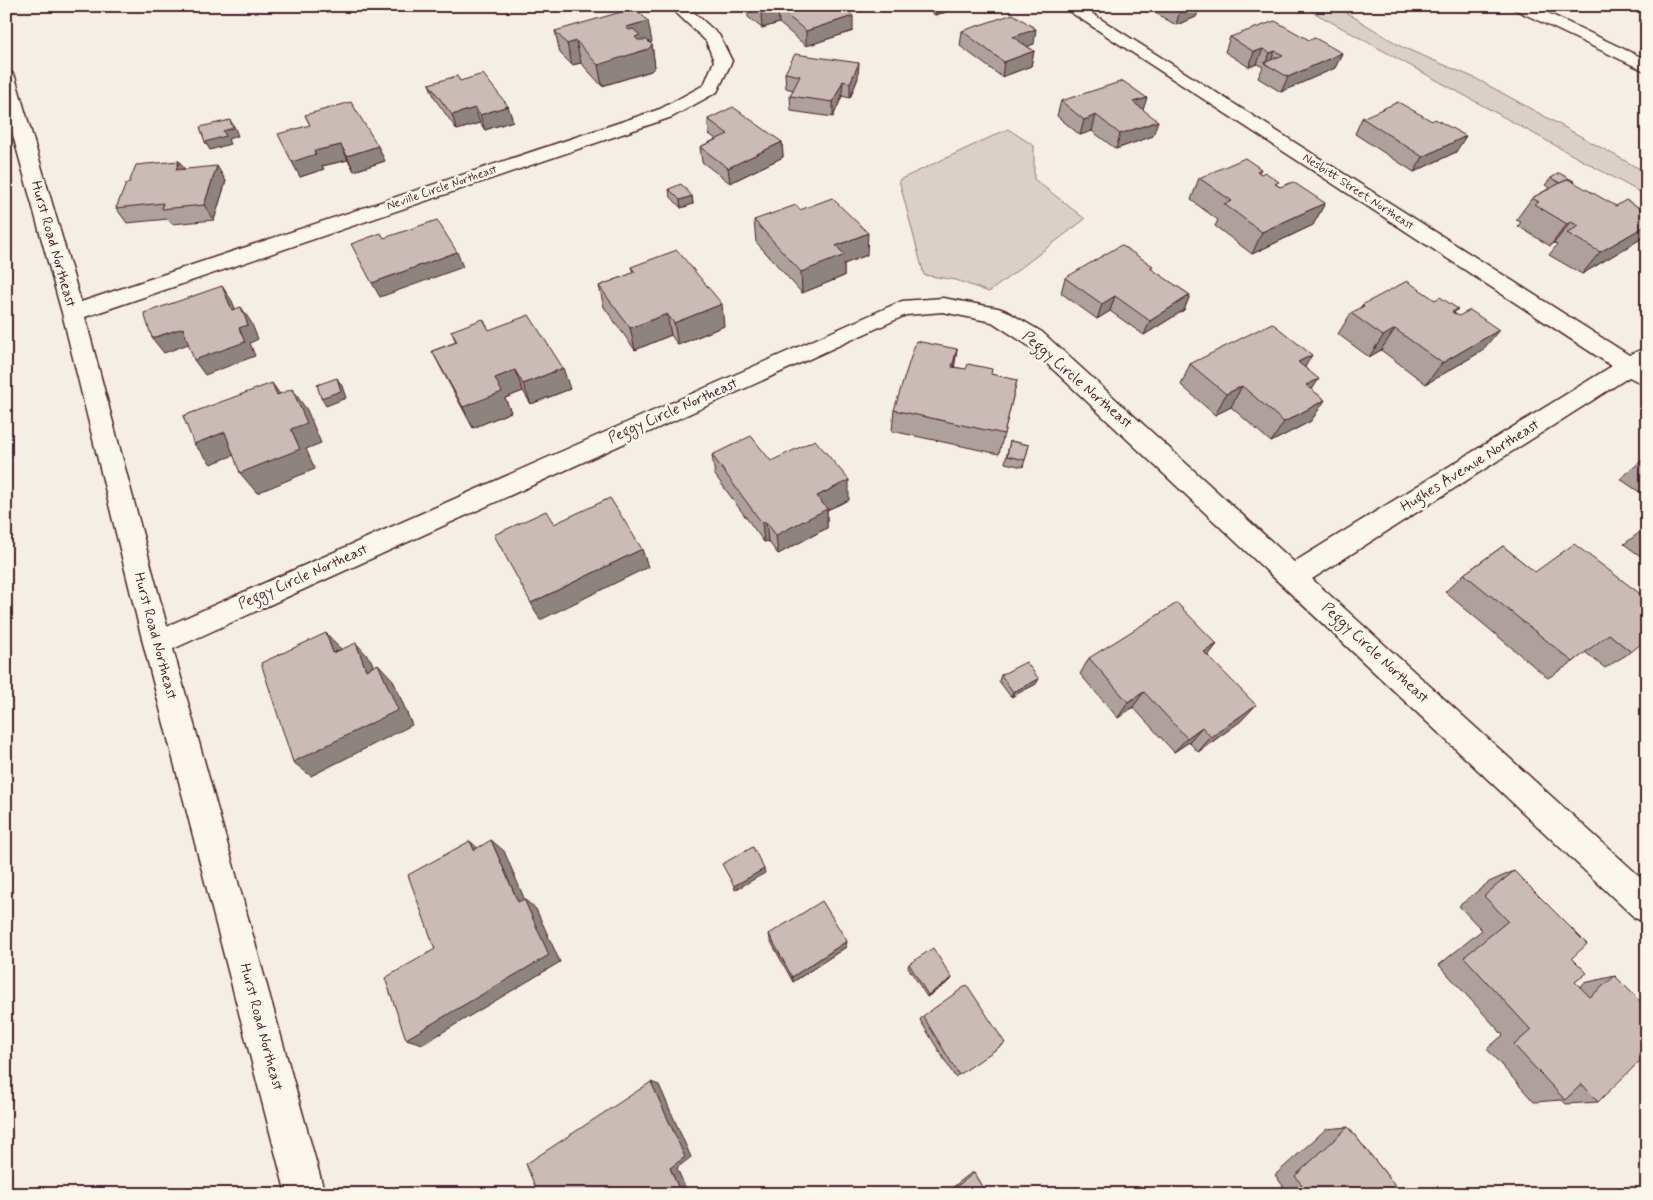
<svg xmlns="http://www.w3.org/2000/svg" width="1653" height="1200" viewBox="0 0 1653 1200" font-family="Mynerve,sans-serif">
<rect width="100%" height="100%" fill="#f4eee4"/>
<filter id="ink" filterUnits="userSpaceOnUse"><feTurbulence type="fractalNoise" baseFrequency=".02" numOctaves="2"/><feDisplacementMap in="SourceGraphic" scale="10" xChannelSelector="R" yChannelSelector="G"/><feConvolveMatrix kernelMatrix="1 2 1 2 8 2 1 2 1" color-interpolation-filters="sRGB"/></filter>
<g filter="url(#ink)">
<g fill="#dbd0c9" stroke="#92787a">
<polygon points="1302,6 1335,6 1339,8 1402,47 1475,78 1647,173 1647,196"/>
<polygon points="1008,129 1034,146 1034,179 1085,219 989,292 956,280 924,275 899,180"/>
</g>
<g fill="none" stroke-linecap="round" stroke-linejoin="round">
<g stroke="#4a1f2b" stroke-width="3">
<g id="minor">
<polygon points="669,6 687,6 719,35 732,61 717,92 672,117 85,317 167,626 902,301 943,298 998,308 1006,311 1042,332 1294,562 1612,366 1061,6 1080,6 1629,355 1647,347 1647,386 1629,377 1312,579 1647,883 1647,923 1635,918 1026,344 992,322 943,312 906,315 173,649 325,1194 286,1194 143,643 62,313 6,110 6,72 12,73 15,77 81,302 660,109 704,85 714,61 706,41"/>
<polygon points="1512,6 1533,6 1647,60 1647,72 1514,9"/>
</g>
</g>
<use href="#minor" fill="#fbf7ec" fill-rule="evenodd"/>
</g>
<g fill="#aea19d" stroke="#4a1f2b">
<polygon points="748,6 841,6 853,31 806,46 779,23 762,28 748,17"/>
<polygon points="923,6 954,6 946,9 946,12 935,15"/>
<polygon points="1151,6 1205,6 1199,9 1196,17 1176,25 1150,10"/>
<polygon points="555,31 652,42 650,43 652,45 655,67 651,71 602,86 581,63 572,65 560,53"/>
<polygon points="962,31 1034,44 1027,46 1034,51 1031,66 1002,77 960,46"/>
<polygon points="1230,37 1309,40 1342,53 1335,68 1281,92 1258,78 1263,67 1257,64 1249,67 1225,52"/>
<polygon points="785,73 858,78 850,98 842,96 833,117 791,111 790,96 793,90 786,88"/>
<polygon points="460,81 513,121 485,130 480,123 457,130 435,99 429,84"/>
<polygon points="1061,101 1143,110 1153,136 1116,149 1092,131 1080,135 1057,116"/>
<polygon points="305,115 385,161 354,171 348,160 322,166 324,169 300,177 310,125"/>
<polygon points="1362,118 1456,152 1414,172 1355,134"/>
<polygon points="708,119 782,142 783,157 730,183 702,162 700,147 716,139 709,134"/>
<polygon points="179,161 184,169 226,181 214,220 172,224 168,219 127,223 116,208 129,183"/>
<polygon points="1261,169 1259,173 1280,187 1325,203 1313,225 1252,254 1215,226 1218,220 1191,200 1199,178"/>
<polygon points="1551,178 1573,182 1639,240 1582,274 1549,255 1557,245 1554,243 1550,246 1518,226 1521,222 1516,220 1532,198 1550,188 1545,185"/>
<polygon points="669,189 692,196 693,204 681,208 670,196"/>
<polygon points="800,210 867,255 844,264 844,276 802,293 756,242 754,220"/>
<polygon points="1153,266 1151,269 1190,295 1184,310 1144,335 1110,311 1097,319 1061,293 1065,278"/>
<polygon points="631,267 724,326 678,345 671,335 635,350 604,307 599,286 633,273"/>
<polygon points="1435,300 1458,309 1454,313 1482,351 1426,384 1381,350 1369,357 1338,334 1351,313 1359,309 1362,305"/>
<polygon points="489,330 570,389 531,404 523,391 505,398 511,412 473,428 443,372 432,351 456,342 451,331"/>
<polygon points="957,349 954,367 1017,380 999,454 892,431 894,410"/>
<polygon points="1190,364 1305,367 1312,390 1325,400 1311,421 1271,442 1231,407 1215,415 1181,385"/>
<polygon points="1010,441 1029,445 1023,467 1005,463"/>
<polygon points="712,455 771,461 849,500 827,510 827,528 778,554 768,541 764,542 715,475"/>
<polygon points="1647,456 1647,497 1620,479"/>
<polygon points="1647,527 1647,561 1624,544"/>
<polygon points="1503,546 1631,652 1605,668 1585,652 1573,662 1548,678 1445,592 1464,574"/>
<polygon points="1217,644 1208,656 1241,721 1198,752 1189,742 1174,752 1133,707 1118,718 1080,674 1089,658"/>
<polygon points="1001,675 1036,684 1011,697 999,681"/>
<polygon points="1514,871 1572,958 1575,982 1580,987 1584,983 1615,976 1598,1102 1566,1104 1562,1100 1534,1102 1487,1049 1503,1035 1439,965 1482,930 1459,906 1489,882"/>
<polygon points="769,934 846,947 793,982 770,940"/>
<polygon points="909,964 952,978 950,981 927,997 908,967"/>
<polygon points="923,1016 1005,1043 955,1077 920,1020"/>
<polygon points="1348,1127 1402,1194 1289,1194 1275,1175 1326,1129"/>
<polygon points="971,1173 974,1173 986,1194 944,1194"/>
</g>
<g fill="#8d837f" stroke="#4a1f2b">
<polygon points="553,6 561,6 553,9"/>
<polygon points="936,6 954,6 946,9 946,12 935,15"/>
<polygon points="1190,6 1205,6 1199,9 1196,17 1176,25 1180,10"/>
<polygon points="778,8 779,23 762,28 761,13"/>
<polygon points="853,16 853,31 806,46 806,31"/>
<polygon points="648,21 652,42 641,45 652,45 655,67 651,71 602,86 598,65 626,27"/>
<polygon points="1036,29 1034,44 1011,52 1013,37"/>
<polygon points="576,41 581,63 572,65 567,44"/>
<polygon points="1263,49 1257,64 1249,67 1254,52"/>
<polygon points="1034,51 1031,66 1002,77 1004,62"/>
<polygon points="1275,51 1269,66 1265,64 1270,53"/>
<polygon points="1342,53 1335,68 1281,92 1288,77"/>
<polygon points="859,63 858,78 850,98 850,83"/>
<polygon points="843,81 842,96 833,117 833,102"/>
<polygon points="1147,98 1142,113 1133,102"/>
<polygon points="508,106 513,121 485,130 480,115"/>
<polygon points="475,108 480,123 457,130 452,115"/>
<polygon points="1096,115 1092,131 1080,135 1084,120"/>
<polygon points="230,120 235,128 238,136 228,139 230,144 210,150 205,142 223,131"/>
<polygon points="1158,121 1153,136 1116,149 1120,134"/>
<polygon points="1466,136 1456,152 1414,172 1423,157"/>
<polygon points="782,142 783,157 730,183 728,168"/>
<polygon points="341,145 348,160 322,166 324,169 300,177 292,162 314,151"/>
<polygon points="378,146 385,161 354,171 347,156"/>
<polygon points="179,161 189,176 176,170"/>
<polygon points="217,166 226,181 214,220 204,205"/>
<polygon points="692,196 693,204 681,208 680,200"/>
<polygon points="1325,203 1313,225 1252,254 1262,232"/>
<polygon points="1571,222 1554,243 1550,246 1567,224"/>
<polygon points="1647,225 1647,231 1639,240 1582,274 1600,252"/>
<polygon points="868,233 867,255 844,264 844,276 802,293 801,272 836,246"/>
<polygon points="457,252 463,267 380,297 372,283"/>
<polygon points="222,286 232,301 242,325 232,310"/>
<polygon points="1190,295 1184,310 1144,335 1150,321"/>
<polygon points="1115,296 1110,311 1097,319 1102,304"/>
<polygon points="722,304 724,326 678,345 674,323"/>
<polygon points="241,307 251,322 258,339 250,343 255,356 205,375 194,360 239,328"/>
<polygon points="667,314 671,335 635,350 630,328"/>
<polygon points="183,328 194,342 164,353 152,338"/>
<polygon points="1395,329 1381,350 1369,357 1383,336"/>
<polygon points="1499,330 1482,351 1426,384 1442,363"/>
<polygon points="957,349 954,370 952,367"/>
<polygon points="1312,355 1300,376 1298,362"/>
<polygon points="563,368 570,389 531,404 523,384"/>
<polygon points="515,370 523,391 505,398 511,412 473,428 463,407 495,378"/>
<polygon points="337,378 342,386 346,398 326,406 321,398"/>
<polygon points="1319,379 1306,399 1306,385"/>
<polygon points="272,383 286,403 277,395"/>
<polygon points="1242,386 1231,407 1215,415 1226,394"/>
<polygon points="292,389 307,410 321,443 306,449 315,469 257,493 240,473"/>
<polygon points="1325,400 1311,421 1271,442 1284,422"/>
<polygon points="225,432 242,452 211,464 194,444"/>
<polygon points="849,480 849,500 827,510 827,528 778,554 776,535 817,496"/>
<polygon points="766,522 768,541 764,542 762,523"/>
<polygon points="642,549 648,567 540,620 531,603"/>
<polygon points="326,633 342,650 333,653"/>
<polygon points="356,643 371,660 381,686 366,670"/>
<polygon points="1217,644 1204,661 1204,652"/>
<polygon points="378,664 393,680 412,725 311,776 293,762"/>
<polygon points="1039,679 1036,684 1011,697 1013,692"/>
<polygon points="1144,692 1133,707 1118,718 1128,702"/>
<polygon points="1256,705 1241,721 1198,752 1211,737"/>
<polygon points="1202,727 1189,742 1174,752 1187,738"/>
<polygon points="491,840 504,851 530,912 518,902"/>
<polygon points="470,841 483,853 474,850"/>
<polygon points="764,869 765,873 735,890 734,886"/>
<polygon points="524,899 536,909 560,962 423,1044 406,1039"/>
<polygon points="847,941 846,947 793,982 792,977"/>
<polygon points="952,978 950,981 927,997 928,995"/>
<polygon points="651,1082 659,1085 691,1157 677,1168 688,1194 681,1194 670,1168"/>
</g>
<g fill="#cabbb6" stroke="#4a1f2b">
<polygon points="752,6 841,6 853,16 806,31 778,8 761,13"/>
<polygon points="1173,6 1191,6 1180,10"/>
<polygon points="635,8 648,21 626,27 629,30 633,29 640,35 635,37 638,40 647,40 652,45 648,49 598,65 576,41 567,44 555,31"/>
<polygon points="1013,14 1036,29 1013,37 1034,51 1004,62 962,31"/>
<polygon points="1275,21 1309,40 1315,38 1342,53 1288,77 1264,63 1283,55 1275,51 1270,53 1263,49 1254,52 1230,37"/>
<polygon points="795,54 859,63 850,83 843,81 833,102 790,96 800,76 785,73"/>
<polygon points="483,74 508,106 480,115 475,108 452,115 429,84 457,76 460,81"/>
<polygon points="1123,81 1147,98 1133,102 1158,121 1120,134 1096,115 1084,120 1061,101"/>
<polygon points="351,102 378,146 347,156 341,145 314,151 316,154 292,162 278,134 310,125 305,115"/>
<polygon points="1398,102 1432,121 1435,119 1466,136 1423,157 1362,118"/>
<polygon points="733,107 782,142 728,168 700,147 728,134 708,119"/>
<polygon points="230,120 233,128 223,131 226,136 205,142 200,127"/>
<polygon points="1245,158 1261,169 1257,171 1261,174 1265,172 1279,182 1275,184 1280,187 1293,182 1325,203 1262,232 1224,204 1232,201 1199,178"/>
<polygon points="179,161 176,170 217,166 204,205 162,209 163,203 116,208 126,184 129,183 136,165"/>
<polygon points="1559,173 1574,181 1573,182 1568,179 1560,183 1551,178"/>
<polygon points="1568,179 1616,206 1626,200 1647,212 1647,225 1600,252 1567,233 1579,226 1571,222 1567,224 1534,204 1539,202 1532,198"/>
<polygon points="681,184 692,196 680,200 669,189"/>
<polygon points="832,198 868,233 836,246 845,255 801,272 754,220 796,205 800,210"/>
<polygon points="437,220 457,252 372,283 351,244 381,233 384,238"/>
<polygon points="1121,245 1153,266 1150,268 1190,295 1150,321 1115,296 1102,304 1065,278"/>
<polygon points="677,250 722,304 674,323 667,314 630,328 599,286 635,272 631,267"/>
<polygon points="1407,281 1435,300 1440,297 1458,309 1452,312 1459,316 1470,310 1499,330 1442,363 1395,329 1383,336 1351,313 1364,306 1362,305"/>
<polygon points="222,286 232,310 241,307 248,325 239,328 245,342 194,360 183,328 152,338 144,313"/>
<polygon points="529,315 563,368 523,384 515,370 495,378 502,392 463,407 432,351 457,342 451,331 483,319 489,330"/>
<polygon points="1272,323 1312,355 1298,362 1319,379 1306,385 1325,400 1284,422 1242,386 1226,394 1190,364"/>
<polygon points="916,341 957,349 952,367 966,369 968,364 992,369 991,374 1017,380 1004,434 894,410"/>
<polygon points="337,378 341,391 321,398 317,385"/>
<polygon points="272,383 277,395 292,389 307,423 291,429 300,449 240,473 225,432 194,444 183,416"/>
<polygon points="751,436 771,461 815,440 849,480 817,496 827,509 776,535 766,522 762,523 712,455"/>
<polygon points="1010,441 1029,445 1025,460 1007,456"/>
<polygon points="1647,456 1647,461 1643,459"/>
<polygon points="610,498 642,549 531,603 494,535 546,511 554,524"/>
<polygon points="1574,544 1647,599 1647,639 1631,652 1609,634 1573,662 1464,574 1503,546 1535,572"/>
<polygon points="1177,603 1217,644 1204,652 1256,705 1211,737 1202,727 1187,738 1144,692 1128,702 1089,658"/>
<polygon points="326,633 333,653 356,643 366,670 378,664 398,710 293,762 261,663"/>
<polygon points="1026,662 1039,679 1013,692 1001,675"/>
<polygon points="491,840 518,902 524,899 549,955 406,1039 385,978 435,949 408,875 470,841 474,850"/>
<polygon points="753,847 764,869 734,886 722,864"/>
<polygon points="1514,871 1587,944 1572,958 1587,973 1575,982 1590,997 1615,976 1647,1008 1647,1054 1598,1102 1582,1084 1565,1100 1514,1045 1531,1030 1464,957 1508,921 1484,896"/>
<polygon points="822,901 847,941 792,977 769,934"/>
<polygon points="933,948 952,978 928,995 909,964"/>
<polygon points="967,985 1005,1043 959,1075 923,1016"/>
<polygon points="651,1082 685,1157 670,1168 681,1194 538,1194 526,1164"/>
<polygon points="1348,1127 1402,1194 1309,1194 1295,1176"/>
<polygon points="974,1173 986,1194 947,1194"/>
</g>
</g>
<g text-anchor="middle" dominant-baseline="central" stroke-width="5" stroke-linejoin="round" paint-order="stroke">
<g font-size="12" fill="#4a1f2b" stroke="#fbf7ec">
<text transform="translate(442 188) rotate(-19)">Neville Circle Northeast</text>
<text transform="translate(1358 192) rotate(33)">Nesbitt Street Northeast</text>
</g>
<g font-size="15" fill="#4a1f2b" stroke="#fbf7ec">
<text transform="translate(53 244) rotate(74)">Hurst Road Northeast</text>
<text transform="translate(1077 380) rotate(41)">Peggy Circle Northeast</text>
<text transform="translate(673 411) rotate(-24)">Peggy Circle Northeast</text>
<text transform="translate(1470 466) rotate(-32)">Hughes Avenue Northeast</text>
<text transform="translate(303 577) rotate(-24)">Peggy Circle Northeast</text>
<text transform="translate(155 636) rotate(75)">Hurst Road Northeast</text>
<text transform="translate(1375 653) rotate(43)">Peggy Circle Northeast</text>
<text transform="translate(261 1027) rotate(75)">Hurst Road Northeast</text>
</g>
</g>
<rect width="1653" height="1200" fill="none" stroke="#fbf7ec" stroke-width="25"/>
<rect x="12" y="12" width="1628" height="1175" fill="none" stroke="#4a1f2b" stroke-width="2" filter="url(#ink)"/>
</svg>
